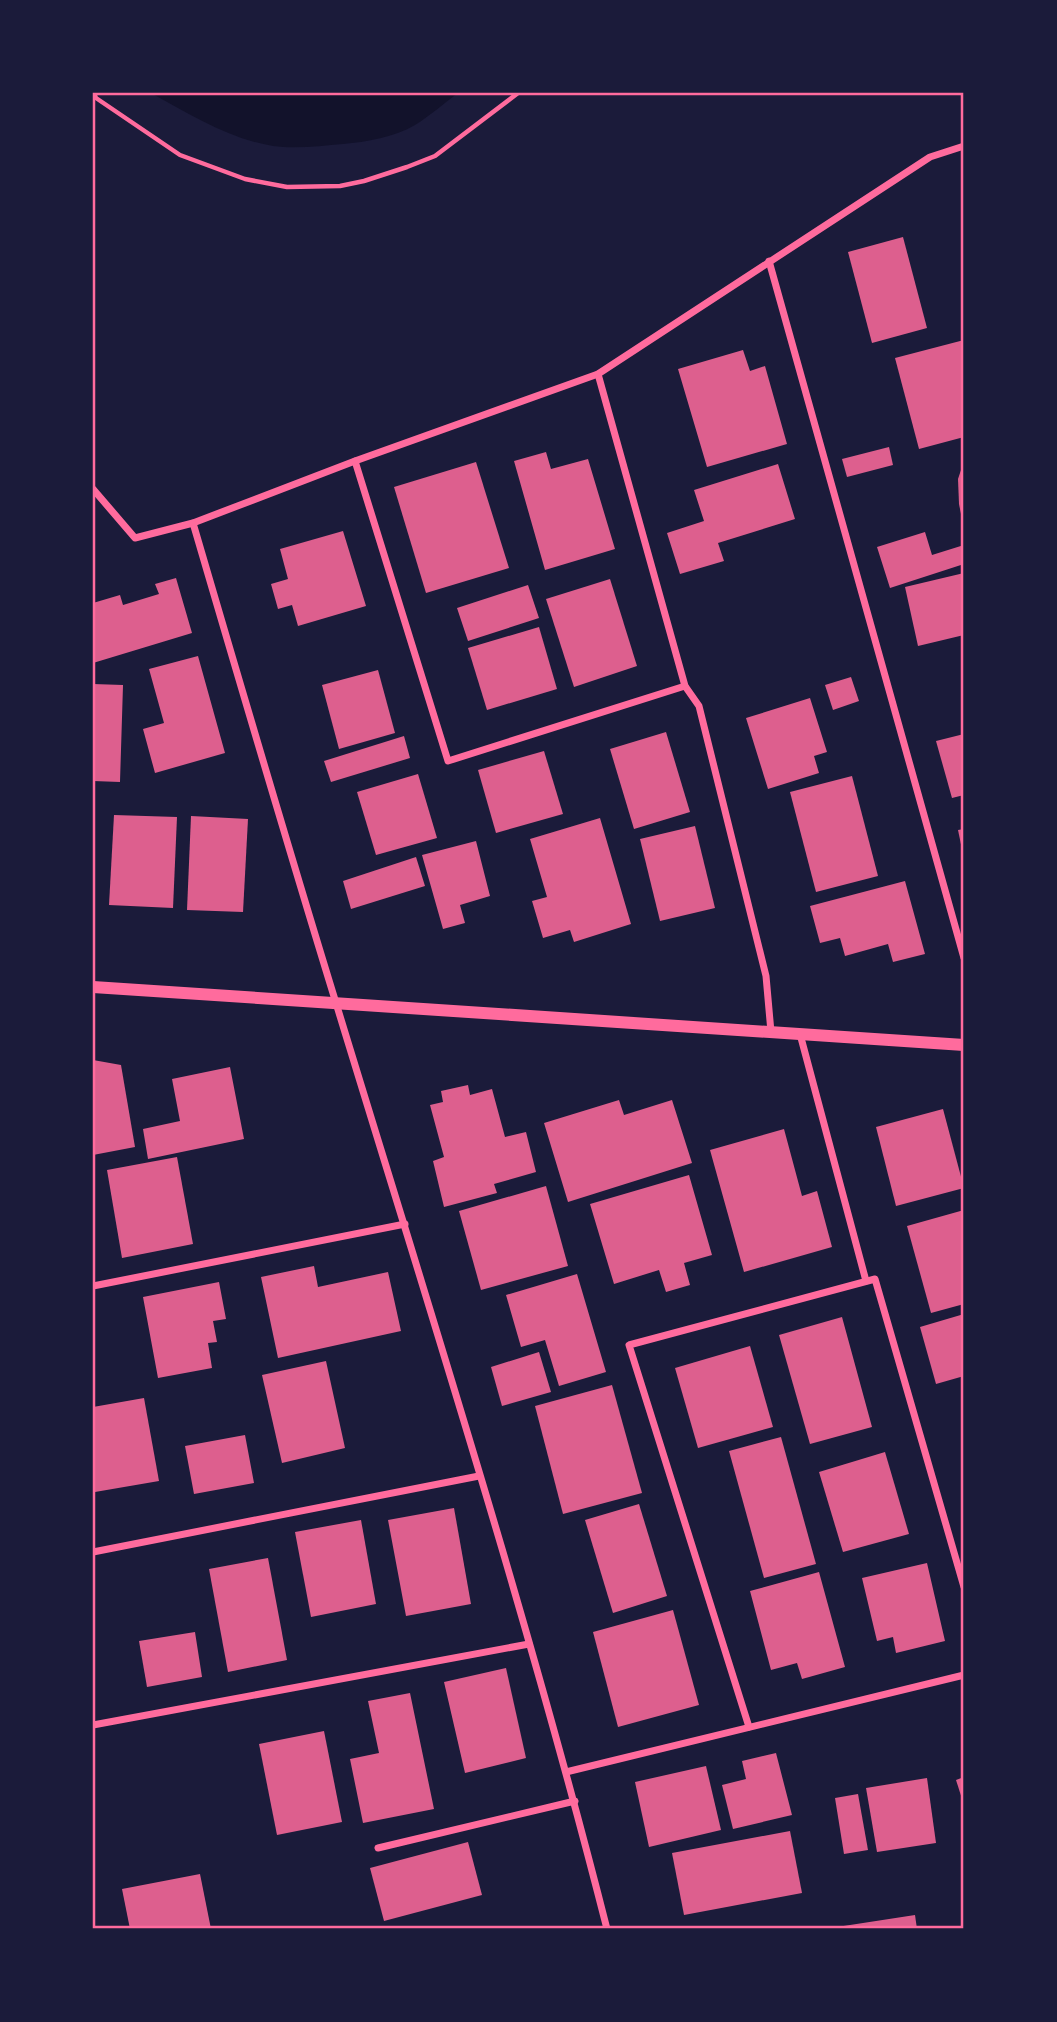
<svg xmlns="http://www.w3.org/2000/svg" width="1057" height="2022" viewBox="0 0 1057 2022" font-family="'Roboto Condensed',sans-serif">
<rect width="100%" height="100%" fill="#1b1b3a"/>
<path fill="#12122b" d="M151 93H458C444 103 430 116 415 125 395 137 366 142 343 144 321 146 295 149 273 146 229 139 189 114 151 93Z"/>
<g fill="#dd5f8e">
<polygon points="903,237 927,328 872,343 848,252"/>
<polygon points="964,340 964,437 919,449 895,358"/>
<polygon points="743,350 750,371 765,366 787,444 707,467 678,369"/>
<polygon points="889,447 893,465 847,477 842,459"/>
<polygon points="546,452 551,469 588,459 615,549 545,570 514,461"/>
<polygon points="964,461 964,524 963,524 959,504 958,479"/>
<polygon points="476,462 509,568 426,593 394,487"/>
<polygon points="778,464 795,519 718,543 724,561 680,574 667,533 704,521 694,490"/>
<polygon points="343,531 366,606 298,626 292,605 278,609 271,584 288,579 280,549"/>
<polygon points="925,532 932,555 964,545 964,564 890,588 877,547"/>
<polygon points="964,573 964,635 918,646 905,587"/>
<polygon points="176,578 192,633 93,663 93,603 120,595 123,605 159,594 155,584"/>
<polygon points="610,579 637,666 574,687 546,599"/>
<polygon points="528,585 539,618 468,641 457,608"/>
<polygon points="539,627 557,689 487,710 468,648"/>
<polygon points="198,656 225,753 155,773 143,729 164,723 149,669"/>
<polygon points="378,670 395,733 339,749 322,685"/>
<polygon points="851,677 859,701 833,710 825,685"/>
<polygon points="93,684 123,685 120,782 93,781"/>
<polygon points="810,698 827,752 814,756 819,773 768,789 746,718"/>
<polygon points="666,732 690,812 634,829 610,749"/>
<polygon points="964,734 964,795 952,798 936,741"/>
<polygon points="404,736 410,758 331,782 324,761"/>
<polygon points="544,751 563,814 496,833 478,770"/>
<polygon points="418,774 437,838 376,855 357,792"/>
<polygon points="852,776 878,876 816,892 790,792"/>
<polygon points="114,815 177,817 173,908 109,905"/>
<polygon points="191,816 248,819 243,912 187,910"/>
<polygon points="600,818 631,924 574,942 570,930 543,938 532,901 547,897 530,839"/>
<polygon points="695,826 715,908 660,921 640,839"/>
<polygon points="964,829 964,854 963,854 958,830"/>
<polygon points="476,841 490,896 460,905 465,923 443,929 422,855"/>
<polygon points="416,857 425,886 351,909 343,881"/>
<polygon points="905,881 925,954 893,962 888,944 845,956 840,938 820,943 810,906"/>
<polygon points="93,1060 121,1065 135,1147 93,1155"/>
<polygon points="230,1067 244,1139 148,1159 143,1129 180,1121 172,1079"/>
<polygon points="468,1085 470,1095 492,1089 505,1137 526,1132 536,1172 494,1184 497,1193 444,1207 433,1161 444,1157 430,1105 443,1102 441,1091"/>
<polygon points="619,1100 624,1115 672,1100 692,1163 568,1202 544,1123"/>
<polygon points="943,1109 964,1188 896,1206 876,1127"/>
<polygon points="784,1129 802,1196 817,1191 832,1247 744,1272 710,1150"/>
<polygon points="177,1157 193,1244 122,1258 107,1170"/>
<polygon points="689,1175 712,1255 684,1263 690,1285 666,1292 659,1270 614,1284 590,1204"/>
<polygon points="546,1186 568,1266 481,1290 459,1211"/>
<polygon points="964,1210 964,1304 931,1313 907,1226"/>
<polygon points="314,1266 318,1287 388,1272 401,1331 278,1358 261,1277"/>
<polygon points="577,1274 606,1372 559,1386 545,1340 521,1347 506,1295"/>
<polygon points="219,1282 226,1319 213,1321 217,1342 208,1343 212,1368 158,1378 143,1297"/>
<polygon points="964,1314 964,1376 936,1384 920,1327"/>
<polygon points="842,1317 872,1427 810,1444 779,1335"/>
<polygon points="750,1346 773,1427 698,1448 675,1368"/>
<polygon points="539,1352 551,1392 502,1406 491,1367"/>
<polygon points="326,1361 345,1448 282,1463 262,1375"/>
<polygon points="612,1385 642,1493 563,1514 535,1406"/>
<polygon points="144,1398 159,1481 95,1492 93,1477 93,1407"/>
<polygon points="245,1435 254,1483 194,1494 185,1446"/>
<polygon points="781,1437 816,1564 764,1578 729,1451"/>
<polygon points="885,1452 909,1534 843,1552 819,1472"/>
<polygon points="639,1504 667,1596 613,1613 585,1520"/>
<polygon points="454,1508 471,1604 406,1616 388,1520"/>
<polygon points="361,1520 376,1604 311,1617 295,1532"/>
<polygon points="268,1558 287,1660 228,1672 209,1569"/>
<polygon points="927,1563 945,1641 896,1653 893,1637 877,1641 862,1578"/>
<polygon points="819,1572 845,1667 802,1679 797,1663 771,1670 750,1591"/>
<polygon points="673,1610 699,1705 618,1727 593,1632"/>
<polygon points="195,1632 202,1677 147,1687 139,1641"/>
<polygon points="506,1668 526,1758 465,1773 444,1682"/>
<polygon points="410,1693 434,1809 363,1823 350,1759 379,1753 368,1701"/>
<polygon points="324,1731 342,1822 277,1835 259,1744"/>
<polygon points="776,1753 792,1815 733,1829 722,1785 746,1779 742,1761"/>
<polygon points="706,1766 721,1830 649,1847 635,1782"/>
<polygon points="964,1777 964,1805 956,1780"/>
<polygon points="927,1778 936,1843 877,1852 866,1788"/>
<polygon points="858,1794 868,1850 844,1854 835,1798"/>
<polygon points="790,1831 802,1893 684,1915 672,1853"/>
<polygon points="468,1842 482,1895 384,1921 370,1868"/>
<polygon points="200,1874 211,1929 130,1929 122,1889"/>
<polygon points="915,1915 917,1929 838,1929 837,1927"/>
</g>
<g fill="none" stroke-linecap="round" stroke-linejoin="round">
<polyline stroke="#ff6b9d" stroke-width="4.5" points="94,93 96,98 180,155 245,179 287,187 340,186 364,181 407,167 435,156 518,93"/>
<g stroke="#ff6b9d" stroke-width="7">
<polyline points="769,261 964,958"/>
<polyline points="598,374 685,686 699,706 766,976 771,1032"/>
<polyline points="355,461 448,761 685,686"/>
<polyline points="93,489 135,538 193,523 355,461 598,374 930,157 964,146"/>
<path d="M193 523C240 683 287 844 336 1003 430 1311 528 1618 607 1929"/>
<polyline points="800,1034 866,1281"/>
<polyline points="93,1286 405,1224"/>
<polyline points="93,1552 479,1476"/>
<polyline points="93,1725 529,1644"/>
<polyline points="749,1727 629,1345 875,1279 964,1587"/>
<polyline points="566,1772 964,1675"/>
<polyline points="378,1848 575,1801"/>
</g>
<polyline stroke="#ff6b9d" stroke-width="12" points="93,987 964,1045"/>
</g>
<rect width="1057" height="2022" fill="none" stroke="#1b1b3a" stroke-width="189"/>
<rect x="94" y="94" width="868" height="1833" fill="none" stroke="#ff6b9d" stroke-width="2.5"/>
</svg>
